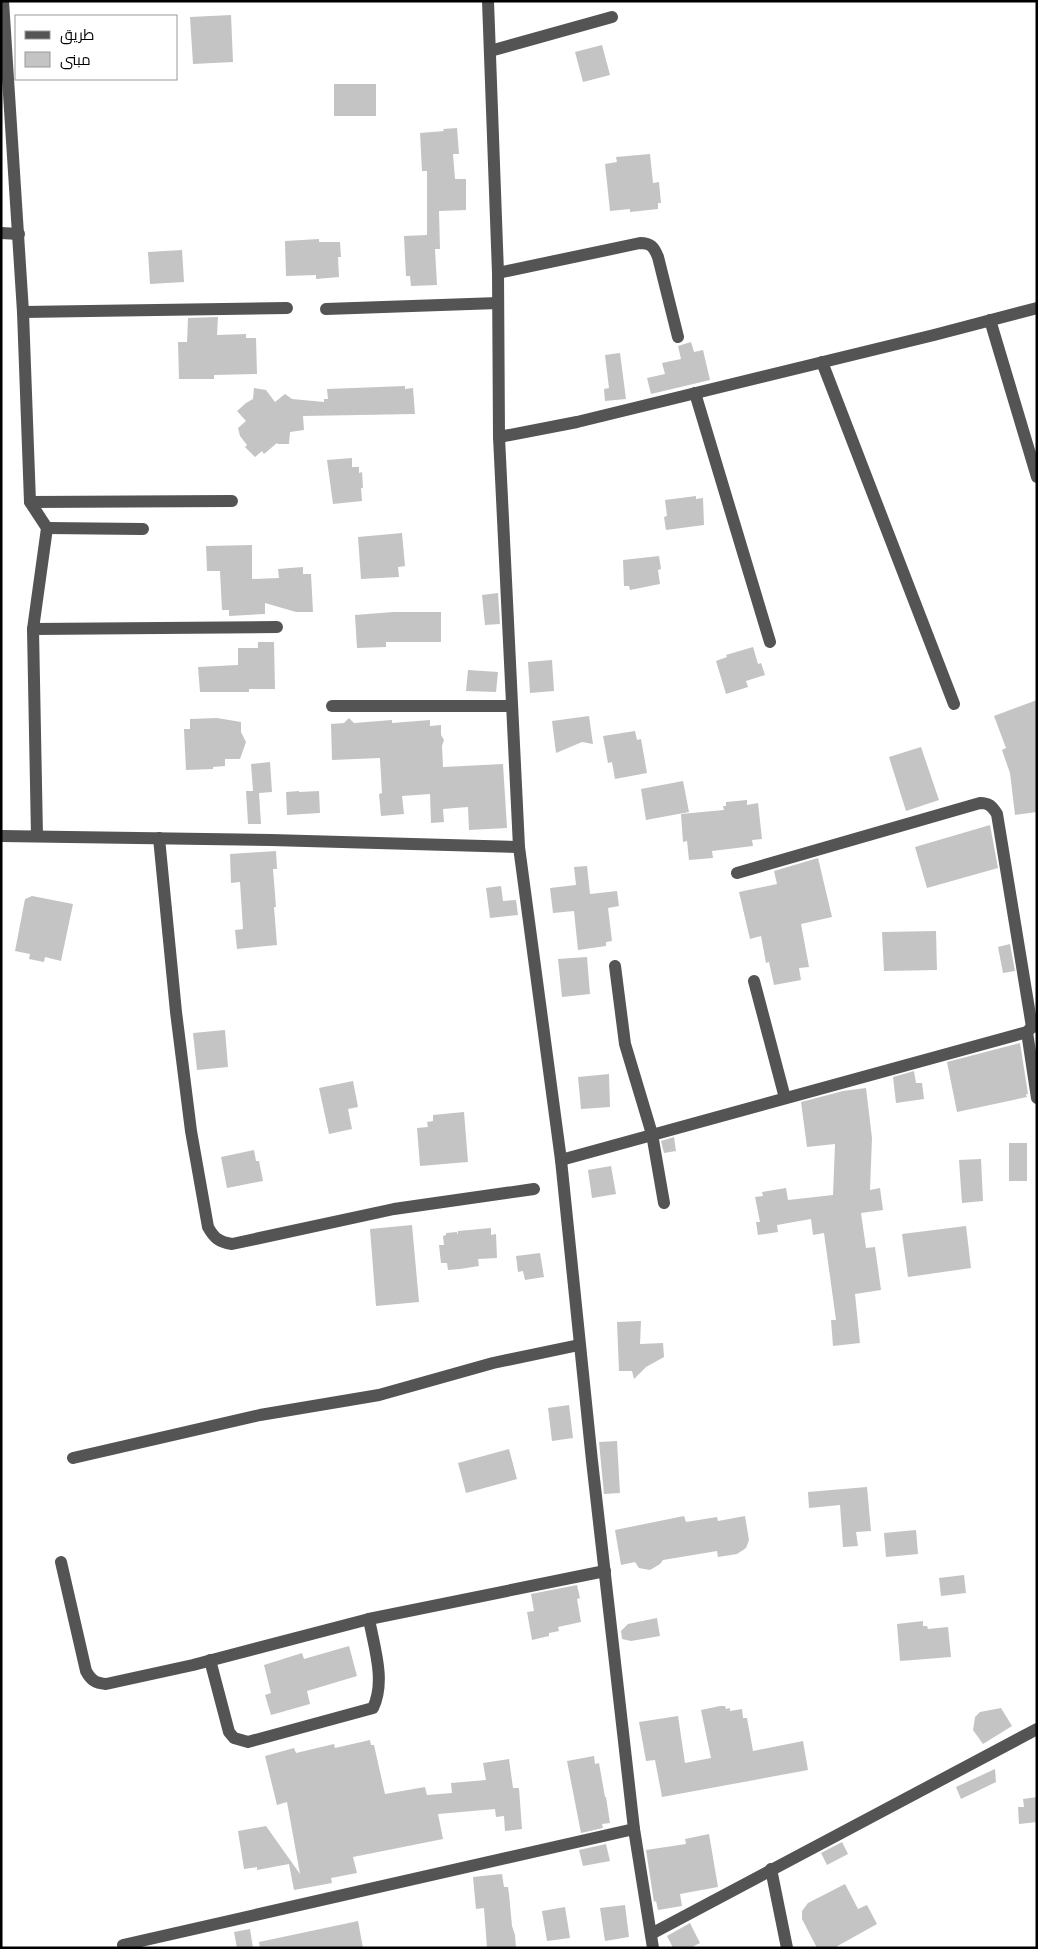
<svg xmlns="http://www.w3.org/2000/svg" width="1038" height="1949" viewBox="0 0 1038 1949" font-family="'Nunito Sans',Cairo,sans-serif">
<rect width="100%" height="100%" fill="#fff"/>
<g fill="#c4c4c4">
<polygon points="231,15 233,62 193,64 190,17"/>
<polygon points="602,45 610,75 583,82 575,52"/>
<rect x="334" y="84" width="42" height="32"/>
<polygon points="457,128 459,154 453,154 455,179 466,179 466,210 439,211 440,249 435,249 437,285 411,286 410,276 406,276 404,236 427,235 427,171 422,171 420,133 444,131 443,129"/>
<polygon points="650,154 653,183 659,182 661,203 658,203 658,209 630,212 630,209 610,211 605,164 617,162 616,157"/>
<polygon points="319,239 319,242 340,242 341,257 338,257 339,277 316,279 316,275 286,276 285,241"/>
<polygon points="182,250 184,282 150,284 148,252"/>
<polygon points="218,317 217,335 246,334 246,338 256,338 257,374 214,375 214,379 179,379 178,342 187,342 188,318"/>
<polygon points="691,342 694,352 703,350 710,380 651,394 647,378 665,374 662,363 681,359 678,346"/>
<polygon points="620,353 626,399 605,401 604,389 609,388 605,355"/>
<polygon points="405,386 405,389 413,388 415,414 303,416 304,430 290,432 289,444 278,444 277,443 264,454 262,451 255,457 245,447 247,445 240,436 238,428 246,421 237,411 246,403 253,399 254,388 266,390 275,402 285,394 292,399 324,402 324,399 328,399 327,389"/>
<polygon points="352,458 352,467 359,467 359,473 362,472 363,488 361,488 362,501 333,504 327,460"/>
<polygon points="696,496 696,499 703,498 704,525 666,530 664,517 667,516 665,500"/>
<polygon points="402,533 405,566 398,567 399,577 361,579 358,537"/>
<polygon points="252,545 252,579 279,578 278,569 303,567 303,574 311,574 313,612 296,612 265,603 265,614 229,616 229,610 222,610 220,571 207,571 206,546"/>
<polygon points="659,556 661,569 658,570 660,584 630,590 629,586 624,586 623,560"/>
<polygon points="498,593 500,624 485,625 482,595"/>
<polygon points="393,612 441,612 441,642 386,642 386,647 357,648 355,615"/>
<polygon points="258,642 274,642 275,689 249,689 249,692 200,692 198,667 238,665 238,648 258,648"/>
<polygon points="753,647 758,664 761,663 765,675 746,681 748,687 726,694 716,661 727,657 726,655"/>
<polygon points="552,660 554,691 530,693 528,662"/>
<polygon points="468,670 498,672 496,692 466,691"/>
<polygon points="1037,700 1037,812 1015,815 1010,773 1002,750 1006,748 994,716"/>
<polygon points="589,716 593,744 582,742 556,753 552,721"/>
<polygon points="217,718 241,722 241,732 246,742 240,759 225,759 225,766 213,767 213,769 186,770 184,729 190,729 190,719"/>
<polygon points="349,718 354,723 392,720 392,723 430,720 430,726 441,725 441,735 444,740 442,746 443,767 503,764 507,828 469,830 468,807 443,809 444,822 431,823 430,794 402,796 404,814 381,816 379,794 382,793 380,758 332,760 331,724 344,723"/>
<polygon points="635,731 637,740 641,739 647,773 615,779 612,762 608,763 603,736"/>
<polygon points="921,747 939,800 906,811 889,757"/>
<polygon points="270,762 272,792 259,793 261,824 248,824 246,791 253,791 251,764"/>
<polygon points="683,781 689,812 646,820 641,789"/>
<polygon points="299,791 299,792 319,791 320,813 287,815 286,792"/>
<polygon points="747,800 747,805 758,803 762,839 752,840 753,846 712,851 713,858 689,860 687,841 683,842 681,814 724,810 723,806 726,806 726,802"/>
<polygon points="990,825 998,868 927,888 915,847"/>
<polygon points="276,851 277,869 273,869 276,907 274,907 277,945 237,949 235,930 243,929 240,882 231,883 230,854"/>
<polygon points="818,858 832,917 801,924 809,967 799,968 801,980 774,985 769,962 766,963 761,936 750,939 739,892 777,884 774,871"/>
<polygon points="587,866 590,894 617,891 619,906 608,908 612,941 606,942 606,946 578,950 574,911 553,913 550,888 576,885 574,867"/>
<polygon points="501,886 503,901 516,900 518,915 490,918 486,888"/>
<polygon points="32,896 73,904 61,961 45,957 44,962 29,959 30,954 15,951 25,899"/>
<polygon points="936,931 937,970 884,971 882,932"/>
<polygon points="1010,944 1015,971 1003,973 998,947"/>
<polygon points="587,957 590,994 562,997 558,959"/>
<polygon points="225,1030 228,1067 197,1070 193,1033"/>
<polygon points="1020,1043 1028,1094 1026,1094 1027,1097 957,1112 947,1062"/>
<polygon points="914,1071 916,1083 922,1083 924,1099 896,1103 893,1077"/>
<polygon points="609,1074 610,1107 581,1109 578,1077"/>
<polygon points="353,1081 358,1107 348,1109 352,1129 329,1134 319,1088"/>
<polygon points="866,1088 872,1138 870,1190 880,1188 883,1210 861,1213 866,1248 875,1247 881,1290 855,1294 860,1343 833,1346 831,1320 836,1320 824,1233 813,1235 811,1219 777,1225 778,1232 758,1235 756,1222 760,1222 755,1197 763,1196 762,1192 786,1188 788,1200 833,1195 835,1144 807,1147 801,1102 843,1091"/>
<polygon points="464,1112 468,1162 420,1166 417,1128 428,1127 427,1122 433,1121 433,1115"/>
<polygon points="674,1137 676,1151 664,1153 661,1141"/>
<rect x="1009" y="1143" width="18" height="38"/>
<polygon points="254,1150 256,1161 259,1161 263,1181 227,1188 221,1157"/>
<polygon points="981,1159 983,1201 962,1203 959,1160"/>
<polygon points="611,1166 616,1194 592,1198 588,1170"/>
<polygon points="412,1225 419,1302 376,1306 370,1229"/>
<polygon points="966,1226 971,1268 908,1277 902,1234"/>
<polygon points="491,1228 491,1235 496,1234 497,1258 478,1259 479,1266 460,1269 448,1270 447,1263 441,1263 439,1245 444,1245 443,1236 446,1235 446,1233 457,1232 458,1235 458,1231"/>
<polygon points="540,1253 544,1277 525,1280 523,1271 518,1272 516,1256"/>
<polygon points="641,1321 640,1344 663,1343 664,1357 646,1367 634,1379 632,1371 619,1371 617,1322"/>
<polygon points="569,1405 573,1438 552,1441 548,1408"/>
<polygon points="617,1441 620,1493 604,1494 599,1442"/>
<polygon points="509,1449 517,1479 466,1493 458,1463"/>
<polygon points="867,1487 871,1531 856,1532 858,1546 843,1547 840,1505 809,1508 808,1492"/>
<polygon points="684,1516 686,1522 717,1517 718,1521 745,1516 749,1540 746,1548 737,1554 718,1557 717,1551 663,1560 660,1564 650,1570 639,1568 635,1562 621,1565 615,1530"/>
<polygon points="916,1530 918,1554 886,1557 884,1533"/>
<polygon points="964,1575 966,1593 941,1596 939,1578"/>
<polygon points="577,1585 580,1598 577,1599 581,1622 558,1627 559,1631 549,1633 549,1636 532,1640 527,1612 534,1611 531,1594"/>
<polygon points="657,1618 660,1636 631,1641 622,1639 621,1631 628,1624"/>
<polygon points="923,1621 923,1626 927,1626 928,1629 948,1627 951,1657 900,1661 897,1624"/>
<polygon points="349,1646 357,1676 307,1691 310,1704 271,1715 265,1695 271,1693 264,1665 302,1653 304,1659"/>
<polygon points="720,1706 725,1706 726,1709 730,1708 730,1711 742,1709 743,1718 747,1718 753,1751 803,1741 808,1770 662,1797 655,1760 646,1761 639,1722 678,1716 685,1763 711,1758 701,1710"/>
<polygon points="1001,1708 1012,1726 983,1744 973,1730 975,1717 980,1712"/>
<polygon points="370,1740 371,1745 374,1745 385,1794 425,1787 427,1795 452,1793 451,1783 486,1780 483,1763 509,1759 513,1788 519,1788 522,1829 505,1831 504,1816 496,1817 495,1809 438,1814 443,1839 353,1857 357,1873 331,1878 332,1883 294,1890 289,1864 257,1870 257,1867 244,1869 238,1831 266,1826 300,1874 287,1802 277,1805 265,1756 294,1748 296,1753 334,1744 335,1748"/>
<polygon points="594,1756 595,1764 599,1763 605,1797 606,1797 610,1823 602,1824 603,1828 581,1833 567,1761"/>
<polygon points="995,1769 996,1782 961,1799 956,1787"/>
<polygon points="1037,1797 1037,1822 1019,1824 1018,1807 1024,1807 1023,1799"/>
<polygon points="709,1834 718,1887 680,1894 682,1906 658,1910 656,1901 654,1902 646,1850 686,1844 685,1839"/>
<polygon points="842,1842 848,1854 827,1865 821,1853"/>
<polygon points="606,1844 610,1861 583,1866 579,1850"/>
<polygon points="502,1874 504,1887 508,1887 509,1894 512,1926 515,1935 516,1948 487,1948 484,1908 476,1909 473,1877"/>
<polygon points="845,1884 858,1909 867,1905 877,1924 834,1948 817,1948 802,1919 802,1911 808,1903"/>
<polygon points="625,1905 629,1937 605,1941 600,1908"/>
<polygon points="565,1907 570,1938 547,1941 542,1911"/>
<polygon points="358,1921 363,1948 260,1948 259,1942"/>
<polygon points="690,1923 700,1943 690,1948 673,1948 667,1936"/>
<polygon points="250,1929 253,1948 237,1948 234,1932"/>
</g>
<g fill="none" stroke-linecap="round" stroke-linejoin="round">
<g stroke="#545454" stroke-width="12">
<polyline points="3,1 23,312 30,502 47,528 33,629 37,836"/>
<polyline points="488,1 498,273 499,437 519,847 561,1160 592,1461 634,1829 653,1948"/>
<polyline points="490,51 612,17"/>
<polyline points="1,233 19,234"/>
<path d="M498 273 640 243C651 243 654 247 658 257L678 337"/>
<polyline points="326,309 498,303"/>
<polyline points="23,312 287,308"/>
<polyline points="990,320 1037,477"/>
<polyline points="822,362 954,704"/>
<polyline points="695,393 770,642"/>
<polyline points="499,437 577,422 934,335 1037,308"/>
<polyline points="30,502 232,501"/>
<polyline points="47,528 143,529"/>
<polyline points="33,629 277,627"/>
<polyline points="332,706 512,706"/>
<polyline points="1,836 271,840 519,847"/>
<path d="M159 838 176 1012 191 1131 208 1227C214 1238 219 1242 232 1244L394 1209 534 1189"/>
<path d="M737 873 980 803C989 803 992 806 997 814L1032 1027"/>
<polyline points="615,966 625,1044 652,1134 664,1203"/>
<polyline points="754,981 785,1098"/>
<polyline points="1027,1032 1037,1098"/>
<polyline points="561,1160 1027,1032 1032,1027 1037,1026"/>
<polyline points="73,1458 260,1415 379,1395 493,1363 579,1345"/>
<path d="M61 1562 86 1671C91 1680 95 1683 106 1684L193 1665 369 1619 605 1571"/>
<path d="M210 1660 229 1732 234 1738 248 1742 373 1708C386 1681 374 1647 369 1619"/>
<polyline points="771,1869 787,1948"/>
<polyline points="651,1934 1037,1729"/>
<polyline points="123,1945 634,1829"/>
</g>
</g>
<rect width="1038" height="1949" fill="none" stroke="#000000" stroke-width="5"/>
<rect x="15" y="15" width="162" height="65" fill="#ffffff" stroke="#999999"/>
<rect x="25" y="31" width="25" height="8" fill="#545454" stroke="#999999"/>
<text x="60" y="40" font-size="15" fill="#000000">طريق</text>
<rect x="25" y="52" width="25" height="15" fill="#c4c4c4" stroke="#999999"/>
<text x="60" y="65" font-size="15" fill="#000000">مبنى</text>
</svg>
